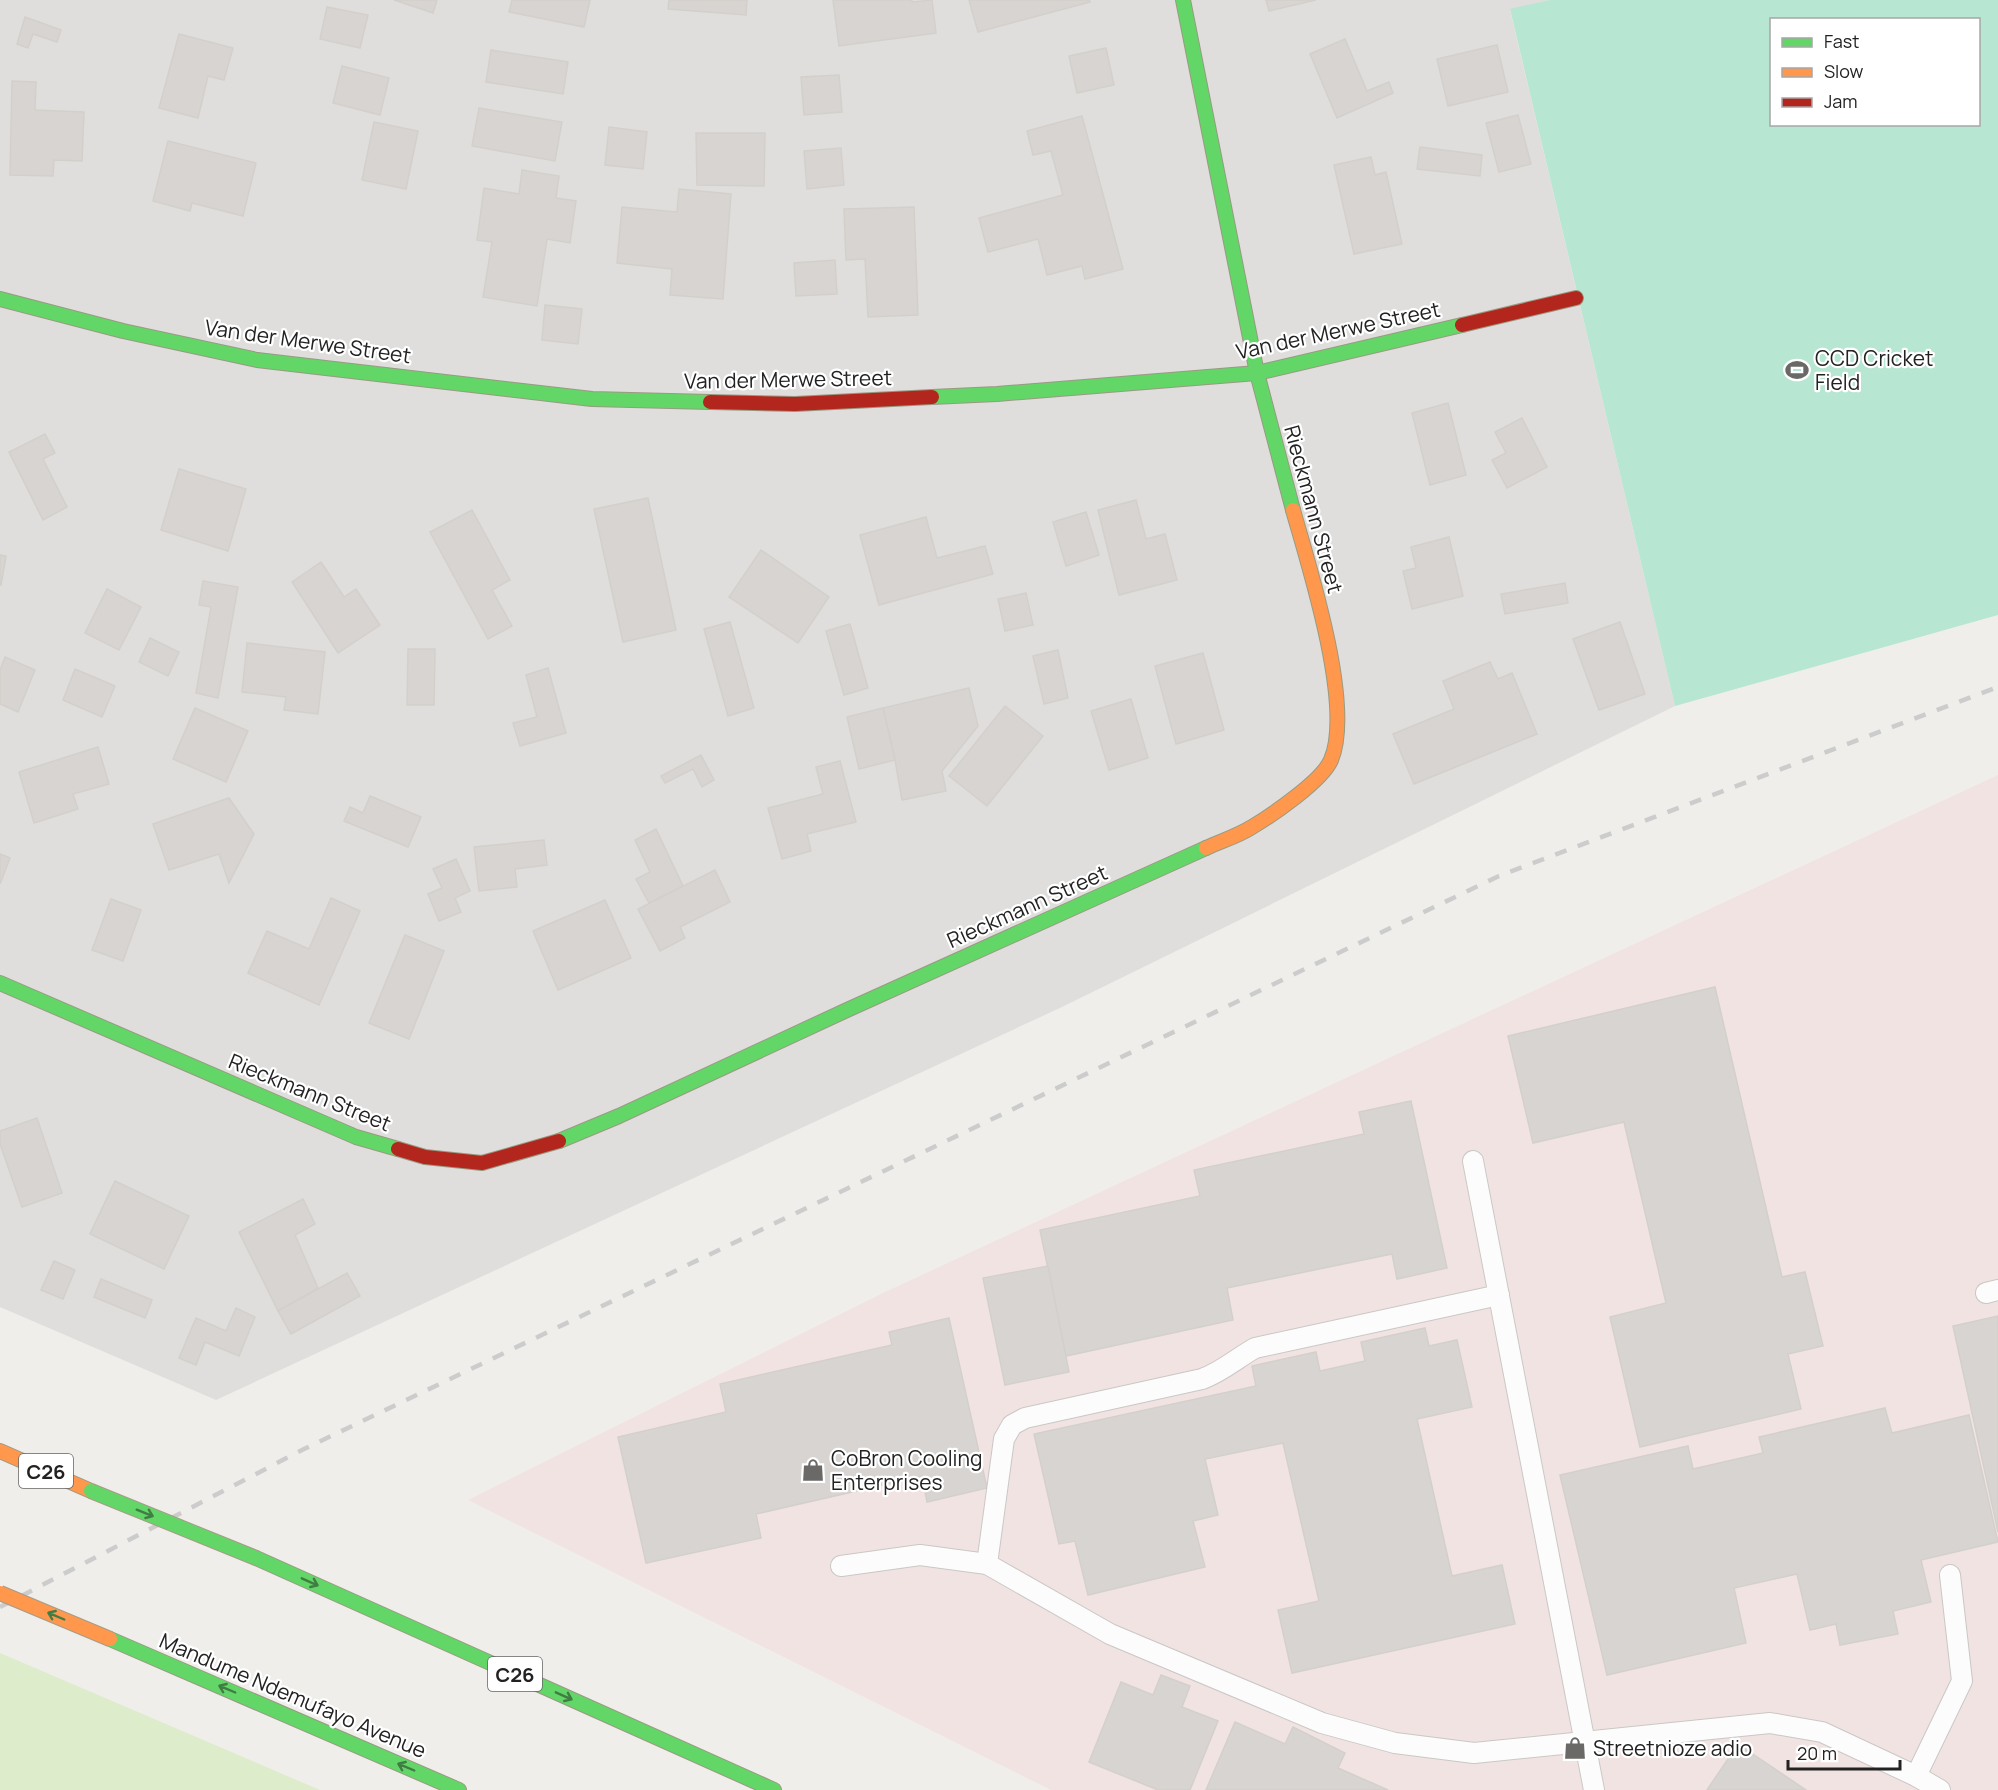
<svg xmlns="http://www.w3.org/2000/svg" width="1998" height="1790" viewBox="0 0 1998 1790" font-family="Manrope,sans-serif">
<rect width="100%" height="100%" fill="#f0eeeb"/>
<polygon fill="#dfdedc" points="0,0 1549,0 1510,10 1675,706 1062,1007 216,1400 0,1307"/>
<polygon fill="#f1e3e1" points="1998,775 1998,1790 1051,1790 468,1500 881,1294"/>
<polygon fill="#ddeccb" points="0,1653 320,1790 0,1790"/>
<path fill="#b7e6d2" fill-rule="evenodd" d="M1549 0H1998V615L1675 706 1510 9ZM1772 20H1978V124H1772Z"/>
<g fill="#d7d4d2" stroke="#d3d0cc" stroke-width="1.5">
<polygon points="394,0 437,0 433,13"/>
<polygon points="512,0 590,0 584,27 509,12"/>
<polygon points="669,0 747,0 746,15 668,9"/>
<polygon points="833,0 912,0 912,2 932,0 936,33 839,46"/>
<polygon points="969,0 1089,0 1090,2 978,32"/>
<polygon points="1266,0 1316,0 1269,11"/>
<polygon points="327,7 368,15 360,48 320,39"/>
<polygon points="25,17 61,30 57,42 33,34 28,48 17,44"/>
<polygon points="179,34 233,48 224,80 208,76 198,118 159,108"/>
<polygon points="1345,39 1367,91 1389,82 1393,93 1337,118 1310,54"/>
<polygon points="1497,45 1508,92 1448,106 1437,59"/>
<polygon points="1106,48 1114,85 1077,93 1069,56"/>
<polygon points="491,50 568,62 563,94 486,82"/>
<polygon points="342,66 389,78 380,115 333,103"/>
<polygon points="839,75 842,112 804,115 801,77"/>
<polygon points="12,81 36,82 35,110 84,112 82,161 54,160 53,176 10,175"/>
<polygon points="479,108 562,122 555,161 472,146"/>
<polygon points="1518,115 1531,164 1499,172 1486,123"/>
<polygon points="1082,116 1123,269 1085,279 1082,266 1047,275 1038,239 988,252 979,218 1063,195 1051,151 1033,155 1027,131"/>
<polygon points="374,122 418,131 406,189 362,180"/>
<polygon points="609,127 647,132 643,169 605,165"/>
<polygon points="696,133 765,133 764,186 697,185"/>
<polygon points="168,141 256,163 243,216 192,203 190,211 153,201"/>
<polygon points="1420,147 1482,155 1480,176 1417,169"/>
<polygon points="841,148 844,185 807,189 804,151"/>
<polygon points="1371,157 1375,175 1386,172 1402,244 1354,254 1334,165"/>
<polygon points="522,170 559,176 556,198 576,201 570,243 547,239 537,306 483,297 492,242 477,240 484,188 519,194"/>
<polygon points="679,189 731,194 723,299 670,295 672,269 617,263 622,207 677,212"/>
<polygon points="914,207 918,315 868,317 865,259 846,260 844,209"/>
<polygon points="835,260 837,294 796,296 794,263"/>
<polygon points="545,305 582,309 578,344 542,340"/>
<polygon points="1448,403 1466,475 1430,485 1412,413"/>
<polygon points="1522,418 1547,467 1507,488 1492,460 1506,453 1495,432"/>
<polygon points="45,434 55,453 43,459 67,507 43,520 9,452"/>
<polygon points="179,469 246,489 228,551 161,530"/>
<polygon points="648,498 676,630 623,642 594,509"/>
<polygon points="1136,500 1146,539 1165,534 1177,580 1119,595 1098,510"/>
<polygon points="472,510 510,580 492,590 512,626 488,639 430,532"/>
<polygon points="1086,512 1099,555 1066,566 1053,522"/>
<polygon points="926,517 937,558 985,546 993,574 879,605 860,535"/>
<polygon points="1449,537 1463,596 1412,609 1403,571 1416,568 1411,547"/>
<polygon points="761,550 829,597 798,643 729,597"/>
<polygon points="0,555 6,556 1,585 0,585"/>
<polygon points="321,562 344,597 356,589 380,625 338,653 292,582"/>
<polygon points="203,581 238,587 218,698 196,693 211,607 199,605"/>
<polygon points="1565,583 1568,603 1505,614 1501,594"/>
<polygon points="107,589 141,607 119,650 85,633"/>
<polygon points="1026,593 1033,625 1005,631 998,599"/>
<polygon points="730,622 754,708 728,716 704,629"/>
<polygon points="1620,622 1645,694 1599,710 1573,639"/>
<polygon points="850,624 868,688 844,695 826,631"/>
<polygon points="150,638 179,652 168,676 139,662"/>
<polygon points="247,643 325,652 318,714 284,710 286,697 242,692"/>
<polygon points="408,649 435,649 434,705 407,705"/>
<polygon points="1058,650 1068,698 1044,704 1033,656"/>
<polygon points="1203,653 1224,730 1176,744 1155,666"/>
<polygon points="5,657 35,670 18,712 0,704 0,670"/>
<polygon points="1490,662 1498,679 1512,673 1537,734 1414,784 1393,734 1454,709 1443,681"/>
<polygon points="548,668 566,733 520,746 513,723 537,717 526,675"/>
<polygon points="75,669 115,686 102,717 63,700"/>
<polygon points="969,688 978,726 942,771 946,791 902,800 895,760 883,708"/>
<polygon points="1131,699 1148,758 1109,770 1091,711"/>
<polygon points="1005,706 1043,736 987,806 949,776"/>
<polygon points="195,708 248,731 226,782 173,759"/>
<polygon points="883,708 895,760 859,769 847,717"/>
<polygon points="98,747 109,784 73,794 78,809 34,823 19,772"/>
<polygon points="701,755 714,780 702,787 693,769 665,783 661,776"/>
<polygon points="840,761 856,822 807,834 811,851 782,859 768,808 823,794 816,767"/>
<polygon points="370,796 421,817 408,847 344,821 350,807 363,813"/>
<polygon points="229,798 254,834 229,883 219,854 169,870 153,824"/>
<polygon points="656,829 683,886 649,903 636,879 650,872 635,840"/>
<polygon points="544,840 547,865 515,869 517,887 479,891 474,847"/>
<polygon points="0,854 10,858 0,884"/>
<polygon points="456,859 470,891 455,898 461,912 439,921 428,894 442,888 433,869"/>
<polygon points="715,870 730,902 680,927 685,938 660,951 638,909"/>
<polygon points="331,898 360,911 319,1005 248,973 267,931 309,949"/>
<polygon points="111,899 141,910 123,961 92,950"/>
<polygon points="605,900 631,958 558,990 533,931"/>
<polygon points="405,935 444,951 409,1039 369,1023"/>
<polygon points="1715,987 1782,1277 1805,1272 1823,1346 1788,1354 1801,1409 1640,1447 1610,1317 1666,1303 1624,1122 1533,1143 1508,1036"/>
<polygon points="1411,1101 1447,1268 1397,1279 1392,1254 1227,1288 1233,1320 1066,1356 1040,1230 1200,1196 1194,1170 1364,1134 1359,1112"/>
<polygon points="37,1118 62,1193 22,1207 0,1144 0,1131"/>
<polygon points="115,1181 189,1216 164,1269 90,1234"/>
<polygon points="303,1199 315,1224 295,1235 318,1288 278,1311 239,1232"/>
<polygon points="54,1261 75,1270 63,1299 41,1290"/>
<polygon points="1048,1266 1069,1372 1005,1385 983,1278"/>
<polygon points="347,1273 360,1296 291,1334 278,1311"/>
<polygon points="101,1279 152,1300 145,1318 94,1297"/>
<polygon points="236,1308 255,1317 239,1356 205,1342 196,1365 179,1358 196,1318 226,1331"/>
<polygon points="1998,1316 1998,1532 1953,1326"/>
<polygon points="949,1318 987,1488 927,1502 922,1476 756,1514 761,1538 646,1563 618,1437 726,1412 720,1384 892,1345 889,1332"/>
<polygon points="1425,1328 1429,1346 1457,1340 1472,1407 1417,1419 1452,1576 1502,1565 1515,1624 1292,1673 1278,1610 1319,1601 1283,1443 1205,1459 1218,1515 1193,1521 1205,1567 1088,1595 1075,1541 1059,1544 1034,1434 1256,1386 1252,1366 1316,1352 1320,1371 1365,1361 1361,1342"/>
<polygon points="1885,1408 1892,1433 1969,1415 1998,1542 1921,1560 1931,1602 1893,1611 1898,1634 1840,1645 1836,1624 1810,1630 1797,1574 1734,1588 1746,1643 1607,1675 1560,1475 1688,1446 1693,1469 1763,1453 1759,1437"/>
<polygon points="1161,1675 1190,1686 1182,1707 1218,1721 1190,1790 1158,1790 1089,1762 1121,1682 1153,1695"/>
<polygon points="1235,1722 1285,1744 1293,1727 1345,1753 1338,1768 1388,1790 1206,1790"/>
<polygon points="1738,1744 1806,1790 1707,1790"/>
</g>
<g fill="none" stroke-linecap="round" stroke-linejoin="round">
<g stroke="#c9c8c7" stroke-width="22">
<g id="lane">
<polyline points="1473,1161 1594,1790"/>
<polyline points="1986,1293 1998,1290"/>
<path d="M987 1564 1004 1439 1012 1425 1025 1418 1202 1379C1222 1372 1237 1358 1255 1348L1499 1295"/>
<polyline points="841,1566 920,1555 987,1564 1110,1634 1322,1723 1395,1743 1474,1753 1770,1723 1822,1732 1916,1776 1940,1790"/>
<polyline points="1916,1776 1962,1681 1950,1575"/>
</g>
</g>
<g stroke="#999a82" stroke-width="16">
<g id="fast">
<polyline points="1183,0 1257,373 1293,510"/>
<polyline points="0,299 123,331 257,360 592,399 710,402"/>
<polyline points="932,397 997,394 1257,373 1462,325"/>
<polyline points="0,983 356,1137 398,1149"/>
<polyline points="559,1141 619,1116 847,1010 1206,848"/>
<polyline points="256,1558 774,1790"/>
<polyline points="110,1639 459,1790"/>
</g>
</g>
<g stroke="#999a82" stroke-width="16">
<g id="slow">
<path d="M1206 848C1221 841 1238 836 1252 827 1272 815 1322 781 1331 760 1354 706 1309 567 1293 510"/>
<polyline points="0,1451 91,1491"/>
</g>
</g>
<g stroke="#999a82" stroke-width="16">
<g id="jam">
<polyline points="1462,325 1576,298"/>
<polyline points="710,402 795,404 932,397"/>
<polyline points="398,1149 425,1157 482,1163 559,1141"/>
</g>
</g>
<use href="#lane" stroke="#fdfcfc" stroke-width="20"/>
<use href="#fast" stroke="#63d668" stroke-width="14"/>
<use href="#slow" stroke="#ff974d" stroke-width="14"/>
<use href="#jam" stroke="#b3261e" stroke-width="14"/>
<polyline stroke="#ccc" stroke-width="4.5" stroke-dasharray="12 12" stroke-linecap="butt" points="0,1607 304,1449 1499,876 1998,687"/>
<g stroke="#a79c86" stroke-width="16" stroke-linecap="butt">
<polyline id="fast-bridge" points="91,1491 256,1558"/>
</g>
<g stroke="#a79c86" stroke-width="16" stroke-linecap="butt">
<polyline id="slow-bridge" points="0,1593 110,1639"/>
</g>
<use href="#fast-bridge" stroke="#63d668" stroke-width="14"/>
<use href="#slow-bridge" stroke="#ff974d" stroke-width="14"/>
</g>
<defs><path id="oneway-shaft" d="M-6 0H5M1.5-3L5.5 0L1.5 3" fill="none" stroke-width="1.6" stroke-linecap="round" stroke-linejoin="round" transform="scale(1.5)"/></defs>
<g stroke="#427c45">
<use href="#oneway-shaft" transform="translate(145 1513) rotate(22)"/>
<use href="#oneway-shaft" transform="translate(310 1582) rotate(24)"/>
<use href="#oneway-shaft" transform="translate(56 1616) rotate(-157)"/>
<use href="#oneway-shaft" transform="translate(227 1689) rotate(-157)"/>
<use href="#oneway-shaft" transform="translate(564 1696) rotate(24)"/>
<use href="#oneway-shaft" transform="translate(406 1767) rotate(-157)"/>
</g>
<defs>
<g id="stadium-bare" transform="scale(1.8)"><path d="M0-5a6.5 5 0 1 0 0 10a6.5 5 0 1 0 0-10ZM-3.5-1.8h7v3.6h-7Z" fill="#6a6968" stroke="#fff" stroke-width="2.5" paint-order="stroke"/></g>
<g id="shop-bare" transform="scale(1.8)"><path d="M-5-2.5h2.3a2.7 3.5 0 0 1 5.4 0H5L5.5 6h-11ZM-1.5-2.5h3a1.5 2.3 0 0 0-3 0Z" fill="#6a6968" stroke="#fff" stroke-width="2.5" paint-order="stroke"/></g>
</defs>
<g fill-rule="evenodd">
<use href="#stadium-bare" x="1797" y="370"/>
<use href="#shop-bare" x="813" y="1470"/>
<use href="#shop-bare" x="1575" y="1748"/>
</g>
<g text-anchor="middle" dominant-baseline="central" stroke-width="4.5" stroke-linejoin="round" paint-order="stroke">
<g fill="#fff" stroke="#646464" stroke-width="1.5">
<rect x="19" y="1454" width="54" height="34" rx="4.5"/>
<rect x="488" y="1657" width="54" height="34" rx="4.5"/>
</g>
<g font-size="20" font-weight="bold" fill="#222">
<text x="46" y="1471">C26</text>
<text x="515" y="1674">C26</text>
</g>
<g font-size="21" fill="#222" stroke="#fff">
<text transform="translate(1338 330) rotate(-12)">Van der Merwe Street</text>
<text transform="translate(308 341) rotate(8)">Van der Merwe Street</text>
<text transform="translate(788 379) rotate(-1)">Van der Merwe Street</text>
<text transform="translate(1314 509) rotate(75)">Rieckmann Street</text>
<text transform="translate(1027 906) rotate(-24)">Rieckmann Street</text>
<text transform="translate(310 1092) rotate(22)">Rieckmann Street</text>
<text transform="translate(293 1695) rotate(23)">Mandume Ndemufayo Avenue</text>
</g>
<g font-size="21" fill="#222" stroke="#fff" text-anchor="start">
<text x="1815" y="358">CCD Cricket<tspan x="1815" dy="24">Field</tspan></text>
<text x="831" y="1458">CoBron Cooling<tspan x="831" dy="24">Enterprises</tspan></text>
<text x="1593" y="1748">Streetnioze adio</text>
</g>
</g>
<rect x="1770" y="18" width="210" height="108" fill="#ffffff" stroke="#a7a7a7" stroke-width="1.5"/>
<rect x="1782" y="38" width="30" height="9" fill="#63d668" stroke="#a7a7a7" stroke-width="1.5"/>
<text x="1824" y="48" font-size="18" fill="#222222">Fast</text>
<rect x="1782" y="68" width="30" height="9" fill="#ff974d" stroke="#a7a7a7" stroke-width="1.5"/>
<text x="1824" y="78" font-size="18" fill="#222222">Slow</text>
<rect x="1782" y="98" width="30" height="9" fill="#b3261e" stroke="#a7a7a7" stroke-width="1.5"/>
<text x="1824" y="108" font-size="18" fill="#222222">Jam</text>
<path d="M1788 1760v9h112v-9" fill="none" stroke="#222222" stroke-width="3"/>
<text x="1797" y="1760" font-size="18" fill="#222222" stroke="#ffffff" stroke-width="4.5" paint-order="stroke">20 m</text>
</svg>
